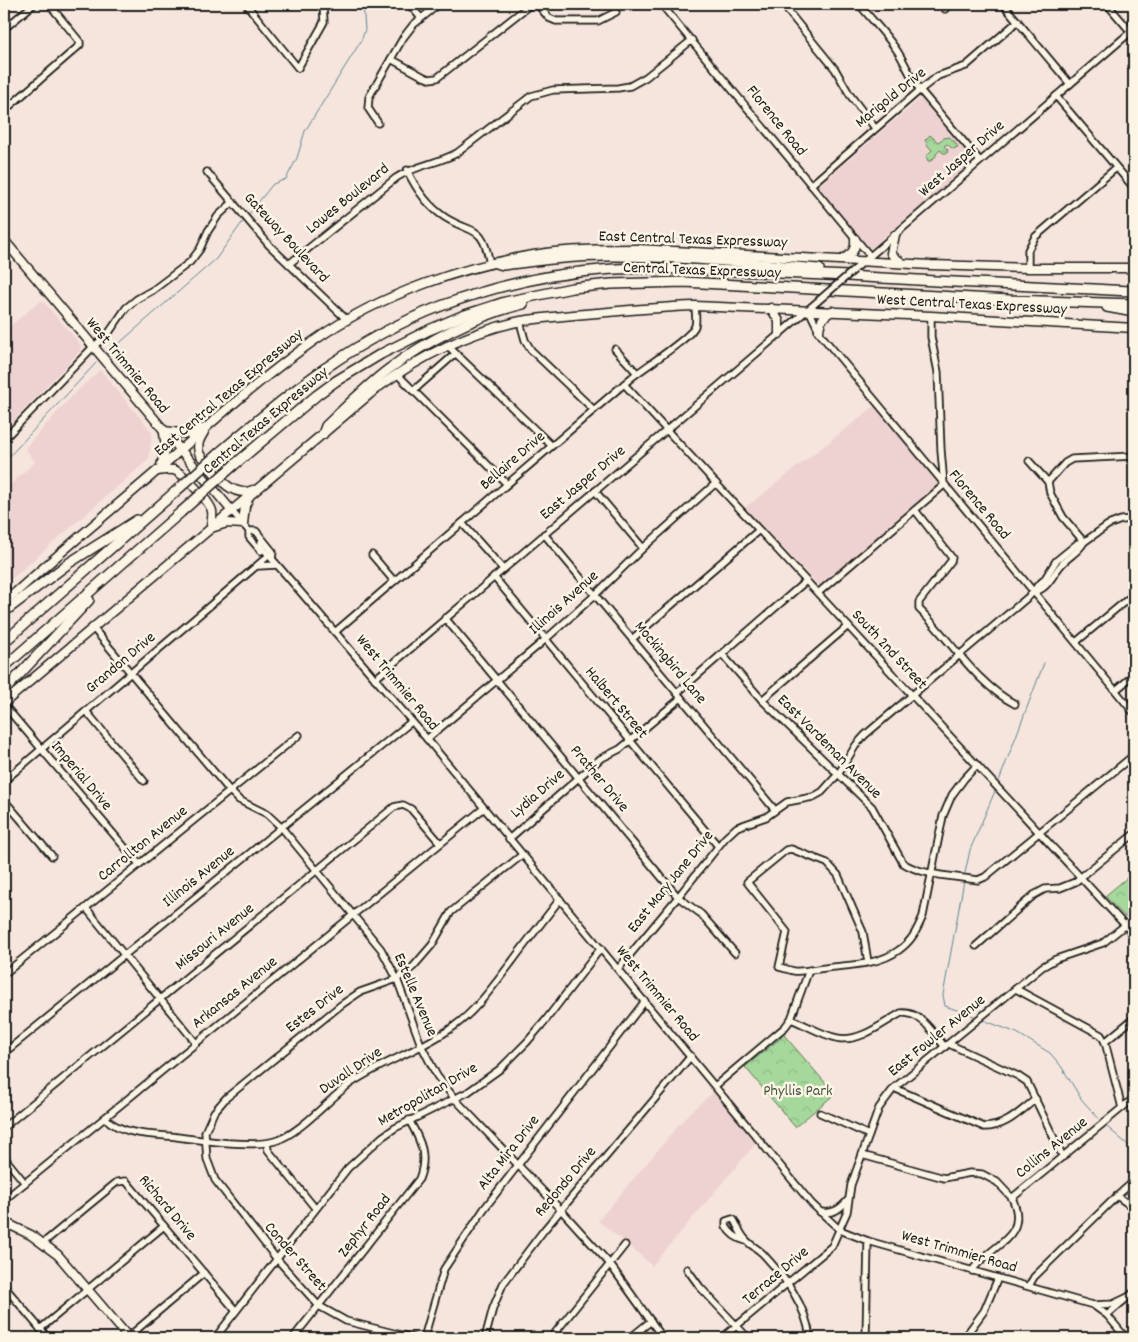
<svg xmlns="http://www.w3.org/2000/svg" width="1138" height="1342" viewBox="0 0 1138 1342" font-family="Dekko,sans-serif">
<defs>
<pattern id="park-crowns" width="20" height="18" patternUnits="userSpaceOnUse" patternTransform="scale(1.25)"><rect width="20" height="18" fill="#a5d89a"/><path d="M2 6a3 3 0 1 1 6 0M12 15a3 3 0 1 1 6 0" fill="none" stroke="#8db984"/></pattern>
</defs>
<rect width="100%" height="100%" fill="#f6e5dc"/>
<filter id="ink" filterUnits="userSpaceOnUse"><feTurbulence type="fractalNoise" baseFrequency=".02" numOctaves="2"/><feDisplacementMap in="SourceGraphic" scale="10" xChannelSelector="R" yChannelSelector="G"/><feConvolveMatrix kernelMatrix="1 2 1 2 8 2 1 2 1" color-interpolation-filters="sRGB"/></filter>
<g filter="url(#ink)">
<g fill="#eed2d1">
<polygon points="921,98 974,161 870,249 817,187"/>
<polygon points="42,300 81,345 80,351 4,431 4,331"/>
<polygon points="100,370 152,432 149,459 9,581 4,576 4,490 35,462 25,448 73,395"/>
<polygon points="876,405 939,484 819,586 745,508"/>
<polygon points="715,1091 757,1142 652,1266 630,1246 617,1261 610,1254 622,1240 598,1221 689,1113"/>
</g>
<g fill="url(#park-crowns)" stroke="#607a5b">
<polygon points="930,135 938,142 944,138 949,137 954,141 958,147 953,149 947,144 944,146 948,150 947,153 943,153 940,150 936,154 936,156 931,161 928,161 926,156 932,150 928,146 925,140"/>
<polygon points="1134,872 1134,911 1125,917 1105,896"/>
<polygon points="784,1035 835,1094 795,1127 745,1067"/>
</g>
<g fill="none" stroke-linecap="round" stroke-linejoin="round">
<g stroke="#5c8696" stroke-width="1">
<polyline points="248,215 273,184 286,179 297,158 305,131 361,41 365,30 363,4"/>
<polyline points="107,354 216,259 244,220"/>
<polyline points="4,462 96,363"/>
<polyline points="999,781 1044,663"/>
<polyline points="965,873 970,850 995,791"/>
<polyline points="964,881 943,995 945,1006 974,1016"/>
<polyline points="983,1020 1017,1033 1050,1053 1061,1066 1082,1100 1101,1121"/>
<polyline points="1107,1127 1134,1150"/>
</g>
<g stroke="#1c1c1c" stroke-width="9">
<g id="minor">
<polyline points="150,4 151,5"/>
<polyline points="246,4 298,68 324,22 323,4"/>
<polyline points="409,4 421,18"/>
<polyline points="537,4 549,18 556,21 598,21 616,12"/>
<polyline points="661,4 870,256"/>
<polyline points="782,4 835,69 850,95 875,128"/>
<path d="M859 4C871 19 885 33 896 49 905 62 910 77 920 90L980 161"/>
<polyline points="1003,4 1070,84"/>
<polyline points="1107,4 1131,32"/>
<polyline points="945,9 950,4"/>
<polyline points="4,29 34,4"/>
<polyline points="391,59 424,77 429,79 437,78 531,4"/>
<polyline points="1056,96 1134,188"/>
<polyline points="4,111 80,45 80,42 49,4"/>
<polyline points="378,123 368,108 369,97 403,38 413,25 439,4"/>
<path d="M407 170C416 189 427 206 446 218 474 235 483 224 490 265"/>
<polyline points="207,172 269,245 347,320"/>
<polyline points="811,185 920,90 938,76 966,66 1018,21"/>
<path d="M289 264 396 178C415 165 437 164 457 153L531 96 553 90 618 88 630 86 646 77 692 40"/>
<polyline points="1028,268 1028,250 1035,237 1116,168"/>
<polyline points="854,270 1134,29"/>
<polyline points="809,310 821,335 1134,713"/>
<polyline points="520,322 525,340 531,350 594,410"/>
<polyline points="447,345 551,445"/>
<polyline points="615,349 637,373"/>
<polyline points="397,374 507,484"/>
<polyline points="624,384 1134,935"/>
<polyline points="413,391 455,354"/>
<polyline points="4,439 93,347 108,334 126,308 137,299 153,290 190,262 200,249 208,231 218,216 233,202"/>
<polyline points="1029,461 1048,482 1050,493 1063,517 1084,542"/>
<polyline points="1048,482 1065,463 1072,459 1134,456"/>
<polyline points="595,491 643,548"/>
<polyline points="231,510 249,531 249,537 261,551"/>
<path d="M915 510 952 558 951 561 919 602V609C950 639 976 684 1015 704"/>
<polyline points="1133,519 1134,549"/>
<polyline points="462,523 503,569"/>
<polyline points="249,531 256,531 273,552 272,559"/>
<polyline points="544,534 775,810"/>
<polyline points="263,540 261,542 261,546 427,739 812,1204 840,1230 868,1241 1093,1305 1107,1315 1126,1338"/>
<polyline points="372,555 394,581"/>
<polyline points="259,566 277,565"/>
<polyline points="494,577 718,846"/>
<polyline points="4,587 11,595"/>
<polyline points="1034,592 1037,586 1044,580 1056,561 1078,543 1084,542 1108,525 1121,520 1134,519"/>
<polyline points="818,593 944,485 941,450 938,372 931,337 931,316"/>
<polyline points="445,618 678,897 701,914 735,953"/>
<polyline points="93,628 230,791 239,800 267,814 282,828 381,949 397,979 421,1045 437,1076 455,1099 561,1210 609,1263 663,1338"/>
<path d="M335 632 631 378C643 368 691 338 695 326 697 320 695 312 695 306"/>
<polyline points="632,639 759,530"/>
<polyline points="1076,642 1134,594"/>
<path d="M722 654 762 700 872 807 903 863C923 876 954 876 978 880L985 877 1134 755"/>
<polyline points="375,679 818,301"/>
<polyline points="1116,690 1134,675"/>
<polyline points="677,693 806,581"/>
<polyline points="762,700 848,626"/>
<polyline points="4,705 139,864"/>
<polyline points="86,711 144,781"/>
<polyline points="427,739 546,639 595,595 643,548 716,483"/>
<polyline points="4,781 267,557"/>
<polyline points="4,800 52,856"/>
<polyline points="509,839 600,759 620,749 681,698"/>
<polyline points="4,890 6,893"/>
<polyline points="86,908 196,1043"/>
<polyline points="976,946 1034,895 1045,889 1060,888 1075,882 1134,834"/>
<path d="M868 962 863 932 838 875 827 863 791 849 786 850 747 882 787 932 779 967C784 968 789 970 794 971 804 972 815 969 825 968 849 965 879 965 899 950 912 941 917 930 923 916L943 816 952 795 964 779 977 765"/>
<path d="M618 969 678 897 725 838 737 827 766 817 787 802 813 797 822 792 839 773 856 745 865 735 1034 592C1049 588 1052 575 1062 564 1069 556 1079 552 1084 542"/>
<polyline points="4,974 299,735"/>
<polyline points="1016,989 1101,1035 1105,1042 1122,1108"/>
<path d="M791 1019C806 1025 822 1035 837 1038 859 1043 883 1023 901 1013 921 1011 933 1033 945 1047"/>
<polyline points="1105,1042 1134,1018"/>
<polyline points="949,1044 1018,1076 1027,1082 1063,1157"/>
<polyline points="4,1053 411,722"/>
<polyline points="715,1086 785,1027 791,1019 809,970"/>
<path d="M894 1088 984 1127C1006 1127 1019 1112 1036 1099"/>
<polyline points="820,1113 869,1135"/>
<path d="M105 1118C124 1136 152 1134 177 1137 203 1140 250 1148 275 1141 299 1134 326 1102 347 1086 380 1062 420 1051 453 1027 476 1011 494 985 511 963 527 941 544 920 560 899"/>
<polyline points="4,1127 394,807 403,805 411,809 440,843"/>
<polyline points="267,1143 268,1150 315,1208"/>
<polyline points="862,1155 944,1178 970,1173 982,1174 997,1182 1012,1198"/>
<polyline points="4,1157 25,1183"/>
<polyline points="1117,1196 1134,1208"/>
<polyline points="4,1200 484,808"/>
<path d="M820 1212C833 1214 839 1210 847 1201"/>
<path d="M746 1241C738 1239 730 1234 726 1226V1221L732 1219 734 1220C738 1227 741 1235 746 1240 751 1246 759 1249 764 1255 786 1279 806 1305 810 1338"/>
<polyline points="43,1243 117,1182 126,1181 236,1311"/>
<polyline points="687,1269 700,1287 748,1338"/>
<path d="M972 1271C989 1244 1031 1239 1012 1198L1134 1098"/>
<polyline points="4,1286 48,1338"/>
<polyline points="1029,1286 1034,1277 1117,1196 1134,1181"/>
<polyline points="1094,1305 1113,1304 1130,1296"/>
<polyline points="1107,1315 1134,1292"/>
<polyline points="40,1329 164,1226"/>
<polyline points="128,1337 204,1273"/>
<polyline points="215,1338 348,1168 382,1137 395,1128 468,1092 500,1069 527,1042 545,1021 601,948"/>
<path d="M293 1338 419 1179C428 1156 421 1141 409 1120"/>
<polyline points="413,1338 346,1321 319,1306 276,1258 215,1180 207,1159 205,1132 214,1112 226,1098 341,1005 360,992 397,979 413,967 432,945 451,912 522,855"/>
<polyline points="424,1338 444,1269 484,1209 645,1001"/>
<polyline points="485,1338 493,1308 503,1284 544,1230 691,1056"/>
<polyline points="551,1338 625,1245"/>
<polyline points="630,1338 651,1321"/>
<polyline points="722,1338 832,1246 847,1212 851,1185 879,1108 894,1088 1042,967 1056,959 1103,943 1134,918"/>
<polyline points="866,1338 868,1241"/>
<polyline points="964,1338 984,1311 998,1278"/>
</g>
</g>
<g stroke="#1c1c1c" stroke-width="11">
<g id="major">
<polyline points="895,235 891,253 894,257 901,262"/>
<polyline points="4,240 231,510"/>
<path d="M843 259C852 254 856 250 855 239"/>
<polyline points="771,308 779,321 779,334"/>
<path d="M819 331C820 321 823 316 832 311"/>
<polyline points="164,431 189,434 201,429"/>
<path d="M204 432C199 440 196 446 200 455 213 470 230 500 253 490"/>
<polyline points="161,466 166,447 164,433"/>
<path d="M158 471C164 470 168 469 174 470 183 473 210 502 212 511 213 516 211 523 211 528L227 523 243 524 245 506 249 497"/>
<path d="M4 603C54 557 107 514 158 470 209 425 259 379 315 340 380 294 468 264 546 253 576 249 607 249 637 249L931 265 1028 268H1134"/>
<path d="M4 703 377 388C421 356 468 332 521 321 546 317 571 315 597 313 630 310 662 307 695 306L931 316 1134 328"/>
<polyline points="4,1222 31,1235 58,1255 129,1338"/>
</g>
</g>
<g stroke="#1c1c1c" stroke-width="12">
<g id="highway">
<path d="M495 263 503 265C541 260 579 255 617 256 684 257 752 263 819 269"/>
<polyline points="1107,307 1134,312"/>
<path d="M323 434 326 426C346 407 366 386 389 369 426 341 477 315 523 304"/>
<path d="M220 452C290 392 353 340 441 306 492 287 547 274 601 270 639 267 676 269 713 270 758 272 803 274 848 276 944 282 1039 286 1134 291"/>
<polyline points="234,465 317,395 336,381 381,354 429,330 462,316 505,302 572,288 611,284 684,282 1010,300 1134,304"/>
<polyline points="4,612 69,563 137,520"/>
<polyline points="4,642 175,492"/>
<polyline points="4,667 181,512"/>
<polyline points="4,691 89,600"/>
</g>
</g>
<use href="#minor" stroke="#fcf5e5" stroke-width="5.5"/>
<use href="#major" stroke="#fcf5e5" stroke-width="8"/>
<use href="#highway" stroke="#fcf5e5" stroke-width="9"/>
<g stroke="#1c1c1c" stroke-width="9" stroke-linecap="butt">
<polyline id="minor-bridge" points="818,301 854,270"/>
</g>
<g stroke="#1c1c1c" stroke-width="12" stroke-linecap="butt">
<g id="highway-bridge">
<polyline points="175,492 220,452"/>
<polyline points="181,512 234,465"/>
</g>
</g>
<use href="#minor-bridge" stroke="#fcf5e5" stroke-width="5.5"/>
<use href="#highway-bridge" stroke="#fcf5e5" stroke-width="9"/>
</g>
</g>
<g text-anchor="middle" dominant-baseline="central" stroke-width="5" stroke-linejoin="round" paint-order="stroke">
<g font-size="16" fill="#1c1c1c" stroke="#fcf5e5">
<text transform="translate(891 98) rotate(-39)">Marigold Drive</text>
<text transform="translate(776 121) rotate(51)">Florence Road</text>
<text transform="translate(962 159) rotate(-41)">West Jasper Drive</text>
<text transform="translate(348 199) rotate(-39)">Lowes Boulevard</text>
<text transform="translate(286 238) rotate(47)">Gateway Boulevard</text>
<text transform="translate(693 240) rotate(2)">East Central Texas Expressway</text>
<text transform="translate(702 271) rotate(2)">Central Texas Expressway</text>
<text transform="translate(972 305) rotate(3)">West Central Texas Expressway</text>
<text transform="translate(127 366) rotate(50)">West Trimmier Road</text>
<text transform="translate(229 393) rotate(-40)">East Central Texas Expressway</text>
<text transform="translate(266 421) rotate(-40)">Central Texas Expressway</text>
<text transform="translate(513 461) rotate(-41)">Bellaire Drive</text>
<text transform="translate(583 483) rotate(-40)">East Jasper Drive</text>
<text transform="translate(979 505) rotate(50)">Florence Road</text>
<text transform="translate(564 603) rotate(-42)">Illinois Avenue</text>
<text transform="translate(889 650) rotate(47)">South 2nd Street</text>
<text transform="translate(121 663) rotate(-40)">Grandon Drive</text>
<text transform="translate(670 663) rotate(50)">Mockingbird Lane</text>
<text transform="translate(397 683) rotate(50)">West Trimmier Road</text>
<text transform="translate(616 703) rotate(50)">Halbert Street</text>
<text transform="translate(829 747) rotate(45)">East Vardeman Avenue</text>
<text transform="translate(81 776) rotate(50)">Imperial Drive</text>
<text transform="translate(599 779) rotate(50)">Prather Drive</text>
<text transform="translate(538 794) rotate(-41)">Lydia Drive</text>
<text transform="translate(143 844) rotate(-39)">Carrollton Avenue</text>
<text transform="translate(199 877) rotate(-39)">Illinois Avenue</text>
<text transform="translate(671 882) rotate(-51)">East Mary Jane Drive</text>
<text transform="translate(215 937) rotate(-39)">Missouri Avenue</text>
<text transform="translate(235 993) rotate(-39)">Arkansas Avenue</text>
<text transform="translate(657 994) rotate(50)">West Trimmier Road</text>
<text transform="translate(415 995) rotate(67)">Estelle Avenue</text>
<text transform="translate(315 1009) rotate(-38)">Estes Drive</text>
<text transform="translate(937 1036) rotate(-39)">East Fowler Avenue</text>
<text transform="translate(351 1071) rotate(-34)">Duvall Drive</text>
<text transform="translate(428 1095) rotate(-30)">Metropolitan Drive</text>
<text transform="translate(1052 1148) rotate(-39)">Collins Avenue</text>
<text transform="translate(509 1153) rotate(-52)">Alta Mira Drive</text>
<text transform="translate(566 1182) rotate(-50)">Redondo Drive</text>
<text transform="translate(167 1208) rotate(50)">Richard Drive</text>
<text transform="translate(365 1226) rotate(-52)">Zephyr Road</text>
<text transform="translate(959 1252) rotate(16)">West Trimmier Road</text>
<text transform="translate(295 1257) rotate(49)">Conder Street</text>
<text transform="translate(776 1276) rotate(-40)">Terrace Drive</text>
</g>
<g font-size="16" fill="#455442" stroke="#fcf5e5">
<text x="798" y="1091">Phyllis Park</text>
</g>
</g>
<rect width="1138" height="1342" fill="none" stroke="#fcf5e5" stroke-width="20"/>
<rect x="10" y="10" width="1118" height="1322" fill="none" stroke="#1c1c1c" stroke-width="2" filter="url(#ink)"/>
</svg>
